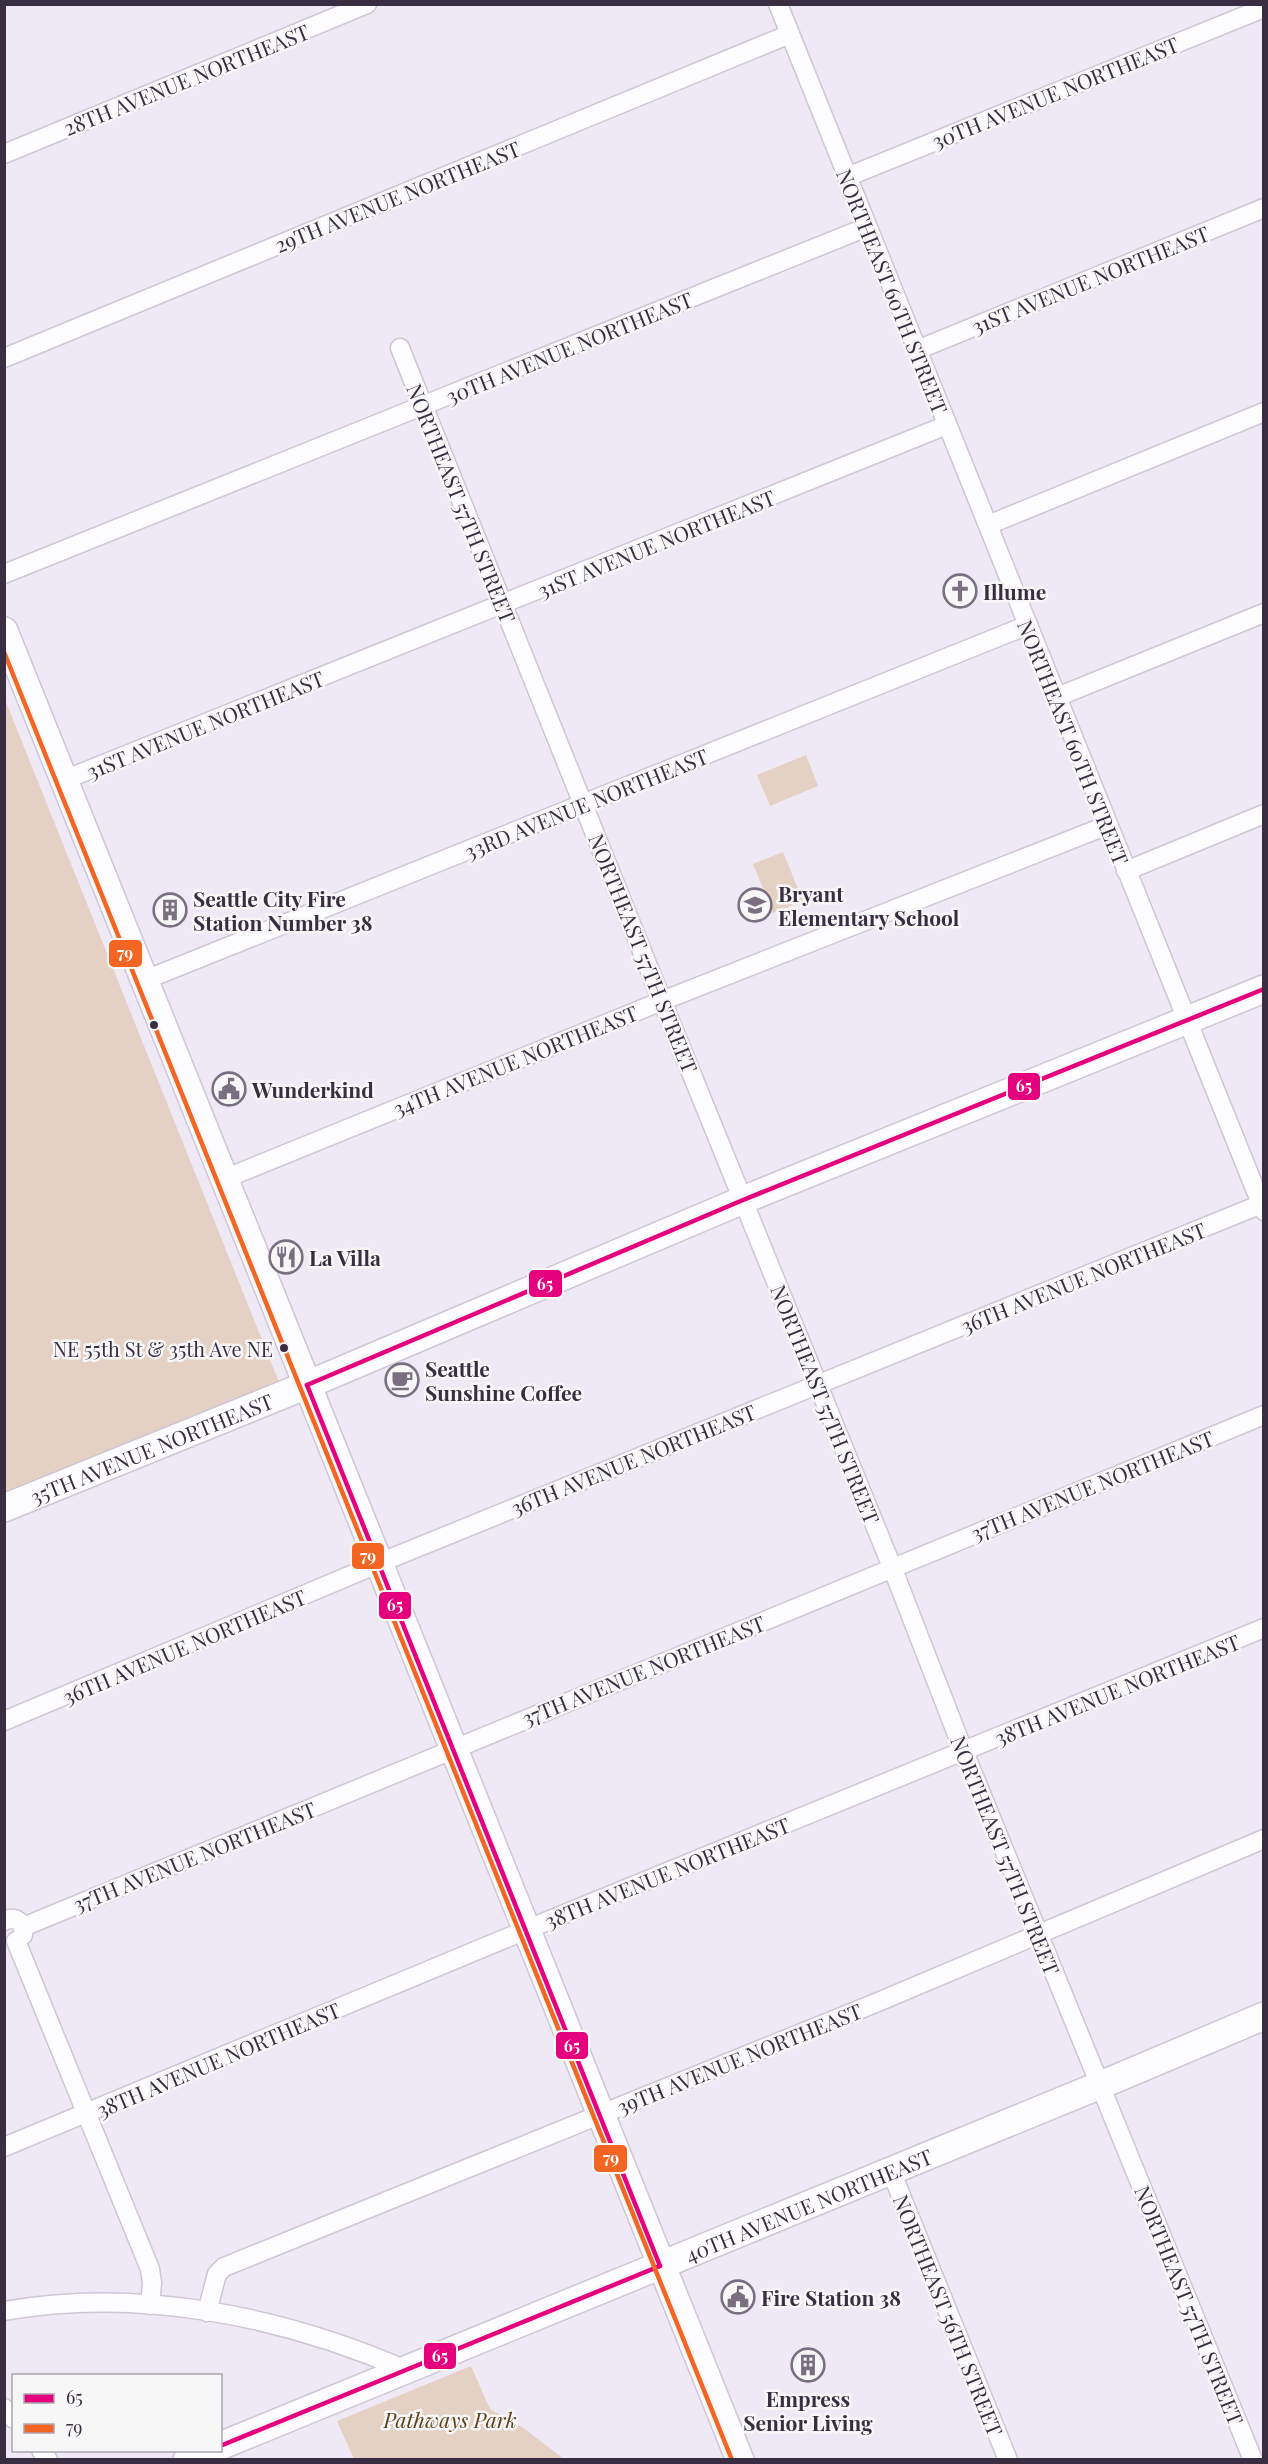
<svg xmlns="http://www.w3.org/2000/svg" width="1268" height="2464" viewBox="0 0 1268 2464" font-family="'Playfair Display',serif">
<rect width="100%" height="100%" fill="#efe9f5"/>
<g fill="#e5d1c4">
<polygon points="4,697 279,1382 5,1493 4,1493"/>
<polygon points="806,755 818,786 770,806 757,775"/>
<polygon points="783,852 803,901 773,913 753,864"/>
<polygon points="471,2366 490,2409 522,2427 564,2459 354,2459 337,2421"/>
</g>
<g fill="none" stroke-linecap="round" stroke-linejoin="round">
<g stroke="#cec6d5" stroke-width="21">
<g id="street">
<polyline points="778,4 1264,1211"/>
<polyline points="4,154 367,4"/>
<polyline points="847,177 1264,8"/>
<polyline points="400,348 662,1001 892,1567 958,1737 1253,2460"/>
<polyline points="917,350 1264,208"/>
<polyline points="4,358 790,34"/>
<polyline points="988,525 1264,412"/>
<polyline points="4,574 867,227"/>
<polyline points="1057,697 1264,613"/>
<polyline points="64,780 947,425"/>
<polyline points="1126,871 1264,814"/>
<polyline points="145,980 1028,625"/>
<polyline points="224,1179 662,1001 1108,825"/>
<polyline points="4,1721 394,1557 1264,1203"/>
<path d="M4 1921C16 1915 25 1923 23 1935"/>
<polyline points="23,1927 1264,1415"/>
<polyline points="16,1941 150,2269 152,2283 150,2305"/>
<polyline points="4,2147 545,1922 1264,1628"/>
<polyline points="891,2171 1008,2460"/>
<path d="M4 2311C139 2287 282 2316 406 2370"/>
<polyline points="207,2312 217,2274 224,2267 878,2002 1264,1839"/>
<polyline points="4,2408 14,2419"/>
<polyline points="41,2450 48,2460"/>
</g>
</g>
<g stroke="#cec6d5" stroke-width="30">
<g id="secondary">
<polyline points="4,631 740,2460"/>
<path id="s1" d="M4 1508 307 1385 743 1200 1264 989"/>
<path id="s2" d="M220 2446 1115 2079 1264 2016"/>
<polyline points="187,2460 209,2450"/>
</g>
</g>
<use href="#street" stroke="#fdfcfe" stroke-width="18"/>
<use href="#secondary" stroke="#fdfcfe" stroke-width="27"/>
<g stroke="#f7f7f7" stroke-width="9">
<g id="bus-1">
<polyline points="307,1385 743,1200 1264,989"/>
<polyline points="307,1385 660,2266"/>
<polyline points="220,2446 660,2266"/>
</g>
</g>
<g stroke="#f7f7f7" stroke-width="9">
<polyline id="bus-2" points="4,652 732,2460"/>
</g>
<use href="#bus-1" stroke="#e5007d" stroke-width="4.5"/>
<use href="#bus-2" stroke="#f26522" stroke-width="4.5"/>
</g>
<defs>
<g id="church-ring" transform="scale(1.725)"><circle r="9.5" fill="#f7f7f7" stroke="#796f81" stroke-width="1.5"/><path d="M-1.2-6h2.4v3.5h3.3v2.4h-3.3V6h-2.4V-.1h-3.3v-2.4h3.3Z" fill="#796f81"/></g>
<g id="school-ring" transform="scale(1.725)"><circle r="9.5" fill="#f7f7f7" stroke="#796f81" stroke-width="1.5"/><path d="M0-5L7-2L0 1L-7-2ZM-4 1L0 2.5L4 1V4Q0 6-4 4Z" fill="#796f81"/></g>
<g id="building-ring" transform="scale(1.725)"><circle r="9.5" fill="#f7f7f7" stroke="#796f81" stroke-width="1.5"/><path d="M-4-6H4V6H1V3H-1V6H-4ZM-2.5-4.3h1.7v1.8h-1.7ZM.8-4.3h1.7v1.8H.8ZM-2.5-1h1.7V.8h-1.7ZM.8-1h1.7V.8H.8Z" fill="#796f81"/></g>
<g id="civic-ring" transform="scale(1.725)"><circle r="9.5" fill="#f7f7f7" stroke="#796f81" stroke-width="1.5"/><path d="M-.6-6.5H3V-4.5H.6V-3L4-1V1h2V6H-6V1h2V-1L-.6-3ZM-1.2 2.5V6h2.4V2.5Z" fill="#796f81"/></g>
<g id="restaurant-ring" transform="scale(1.725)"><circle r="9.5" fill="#f7f7f7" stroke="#796f81" stroke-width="1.5"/><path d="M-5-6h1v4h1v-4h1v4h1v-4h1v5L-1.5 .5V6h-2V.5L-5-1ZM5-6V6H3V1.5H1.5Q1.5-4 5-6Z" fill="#796f81"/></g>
<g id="cafe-ring" transform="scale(1.725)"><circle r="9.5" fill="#f7f7f7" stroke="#796f81" stroke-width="1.5"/><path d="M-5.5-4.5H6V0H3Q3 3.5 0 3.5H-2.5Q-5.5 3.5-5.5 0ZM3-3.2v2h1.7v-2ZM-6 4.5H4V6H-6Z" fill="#796f81"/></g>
</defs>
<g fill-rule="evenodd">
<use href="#church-ring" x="960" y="591"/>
<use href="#school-ring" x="755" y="905"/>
<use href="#building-ring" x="170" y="910"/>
<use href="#civic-ring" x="229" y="1089"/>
<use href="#restaurant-ring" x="286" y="1257"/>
<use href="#cafe-ring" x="402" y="1380"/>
<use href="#civic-ring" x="738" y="2297"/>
<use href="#building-ring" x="808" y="2365"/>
</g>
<g fill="#392d42" stroke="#f7f7f7" stroke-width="2">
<circle cx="154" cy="1025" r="5"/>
<circle cx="284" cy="1348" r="5"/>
</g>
<g text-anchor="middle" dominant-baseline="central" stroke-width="5" stroke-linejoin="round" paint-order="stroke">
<g font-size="20" fill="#392d42" stroke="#f7f7f7" text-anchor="end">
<text x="273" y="1348">NE 55th St &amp; 35th Ave NE</text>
</g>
<g font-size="21" fill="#392d42" stroke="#f7f7f7">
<text transform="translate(186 79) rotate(-22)">28TH AVENUE NORTHEAST</text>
<text transform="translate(1055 92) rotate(-22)">30TH AVENUE NORTHEAST</text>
<text transform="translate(397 196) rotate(-22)">29TH AVENUE NORTHEAST</text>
<text transform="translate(1090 279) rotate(-22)">31ST AVENUE NORTHEAST</text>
<text transform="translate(893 291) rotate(68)">NORTHEAST 60TH STREET</text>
<text transform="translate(569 347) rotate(-22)">30TH AVENUE NORTHEAST</text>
<text transform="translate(462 503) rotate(68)">NORTHEAST 57TH STREET</text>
<text transform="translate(656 543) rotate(-22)">31ST AVENUE NORTHEAST</text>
<text transform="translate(205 724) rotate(-22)">31ST AVENUE NORTHEAST</text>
<text transform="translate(1074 742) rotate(68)">NORTHEAST 60TH STREET</text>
<text transform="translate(586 803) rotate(-22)">33RD AVENUE NORTHEAST</text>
<text transform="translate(644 953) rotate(68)">NORTHEAST 57TH STREET</text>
<text transform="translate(515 1060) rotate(-22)">34TH AVENUE NORTHEAST</text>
<text transform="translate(1083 1277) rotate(-22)">36TH AVENUE NORTHEAST</text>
<text transform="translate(826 1404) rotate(68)">NORTHEAST 57TH STREET</text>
<text stroke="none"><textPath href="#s1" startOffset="159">35TH AVENUE NORTHEAST</textPath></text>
<text transform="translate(633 1459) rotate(-22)">36TH AVENUE NORTHEAST</text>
<text transform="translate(1092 1485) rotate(-22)">37TH AVENUE NORTHEAST</text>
<text transform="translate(184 1646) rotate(-23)">36TH AVENUE NORTHEAST</text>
<text transform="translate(643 1670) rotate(-22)">37TH AVENUE NORTHEAST</text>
<text transform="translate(1117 1689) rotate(-22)">38TH AVENUE NORTHEAST</text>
<text transform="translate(1006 1855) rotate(68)">NORTHEAST 57TH STREET</text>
<text transform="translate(194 1856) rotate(-22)">37TH AVENUE NORTHEAST</text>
<text transform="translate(667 1872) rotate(-22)">38TH AVENUE NORTHEAST</text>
<text transform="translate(739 2058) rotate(-22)">39TH AVENUE NORTHEAST</text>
<text transform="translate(218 2059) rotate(-23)">38TH AVENUE NORTHEAST</text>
<text stroke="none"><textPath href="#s2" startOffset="636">40TH AVENUE NORTHEAST</textPath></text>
<text transform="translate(1190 2305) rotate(68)">NORTHEAST 57TH STREET</text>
<text transform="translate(949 2315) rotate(68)">NORTHEAST 56TH STREET</text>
</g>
<g font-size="21" font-weight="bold" fill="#392d42" stroke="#f7f7f7" text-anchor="start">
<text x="983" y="591">Illume</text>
<text x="778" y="893">Bryant<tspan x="778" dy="24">Elementary School</tspan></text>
<text x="193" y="898">Seattle City Fire<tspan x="193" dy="24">Station Number 38</tspan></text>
<text x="252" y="1089">Wunderkind</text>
<text x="309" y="1257">La Villa</text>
<text x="425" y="1368">Seattle<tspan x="425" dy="24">Sunshine Coffee</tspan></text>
<text x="761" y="2297">Fire Station 38</text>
<text x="808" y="2398" text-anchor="middle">Empress<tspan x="808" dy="24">Senior Living</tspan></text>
</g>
<g font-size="21" font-style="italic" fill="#614117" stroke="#f7f7f7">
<text x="450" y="2419">Pathways Park</text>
</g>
</g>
<g stroke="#f7f7f7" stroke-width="2">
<rect x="108" y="939" width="35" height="29" rx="6" fill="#f26522"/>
<rect x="1007" y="1072" width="34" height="29" rx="6" fill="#e5007d"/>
<rect x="528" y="1269" width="35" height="29" rx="6" fill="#e5007d"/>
<rect x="351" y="1542" width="34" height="28" rx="6" fill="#f26522"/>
<rect x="378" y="1591" width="34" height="29" rx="6" fill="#e5007d"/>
<rect x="555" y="2031" width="34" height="29" rx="6" fill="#e5007d"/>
<rect x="593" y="2144" width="35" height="29" rx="6" fill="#f26522"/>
<rect x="423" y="2342" width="34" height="28" rx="6" fill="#e5007d"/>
</g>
<g font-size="16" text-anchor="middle" font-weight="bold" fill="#fff">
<text x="125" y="959">79</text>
<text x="1024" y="1092">65</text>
<text x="545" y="1290">65</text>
<text x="368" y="1562">79</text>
<text x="395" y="1611">65</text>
<text x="572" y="2052">65</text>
<text x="611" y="2164">79</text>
<text x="440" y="2362">65</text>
</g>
<rect width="1268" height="2464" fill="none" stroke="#392d42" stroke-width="12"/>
<rect x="12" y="2374" width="210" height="78" fill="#f7f7f7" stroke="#aba6af" stroke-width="1.5"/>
<rect x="24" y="2394" width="30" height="9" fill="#e5007d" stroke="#aba6af" stroke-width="1.5"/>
<text x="66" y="2404" font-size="18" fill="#392d42">65</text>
<rect x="24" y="2424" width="30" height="9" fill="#f26522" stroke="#aba6af" stroke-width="1.5"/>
<text x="66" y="2434" font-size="18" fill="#392d42">79</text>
</svg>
